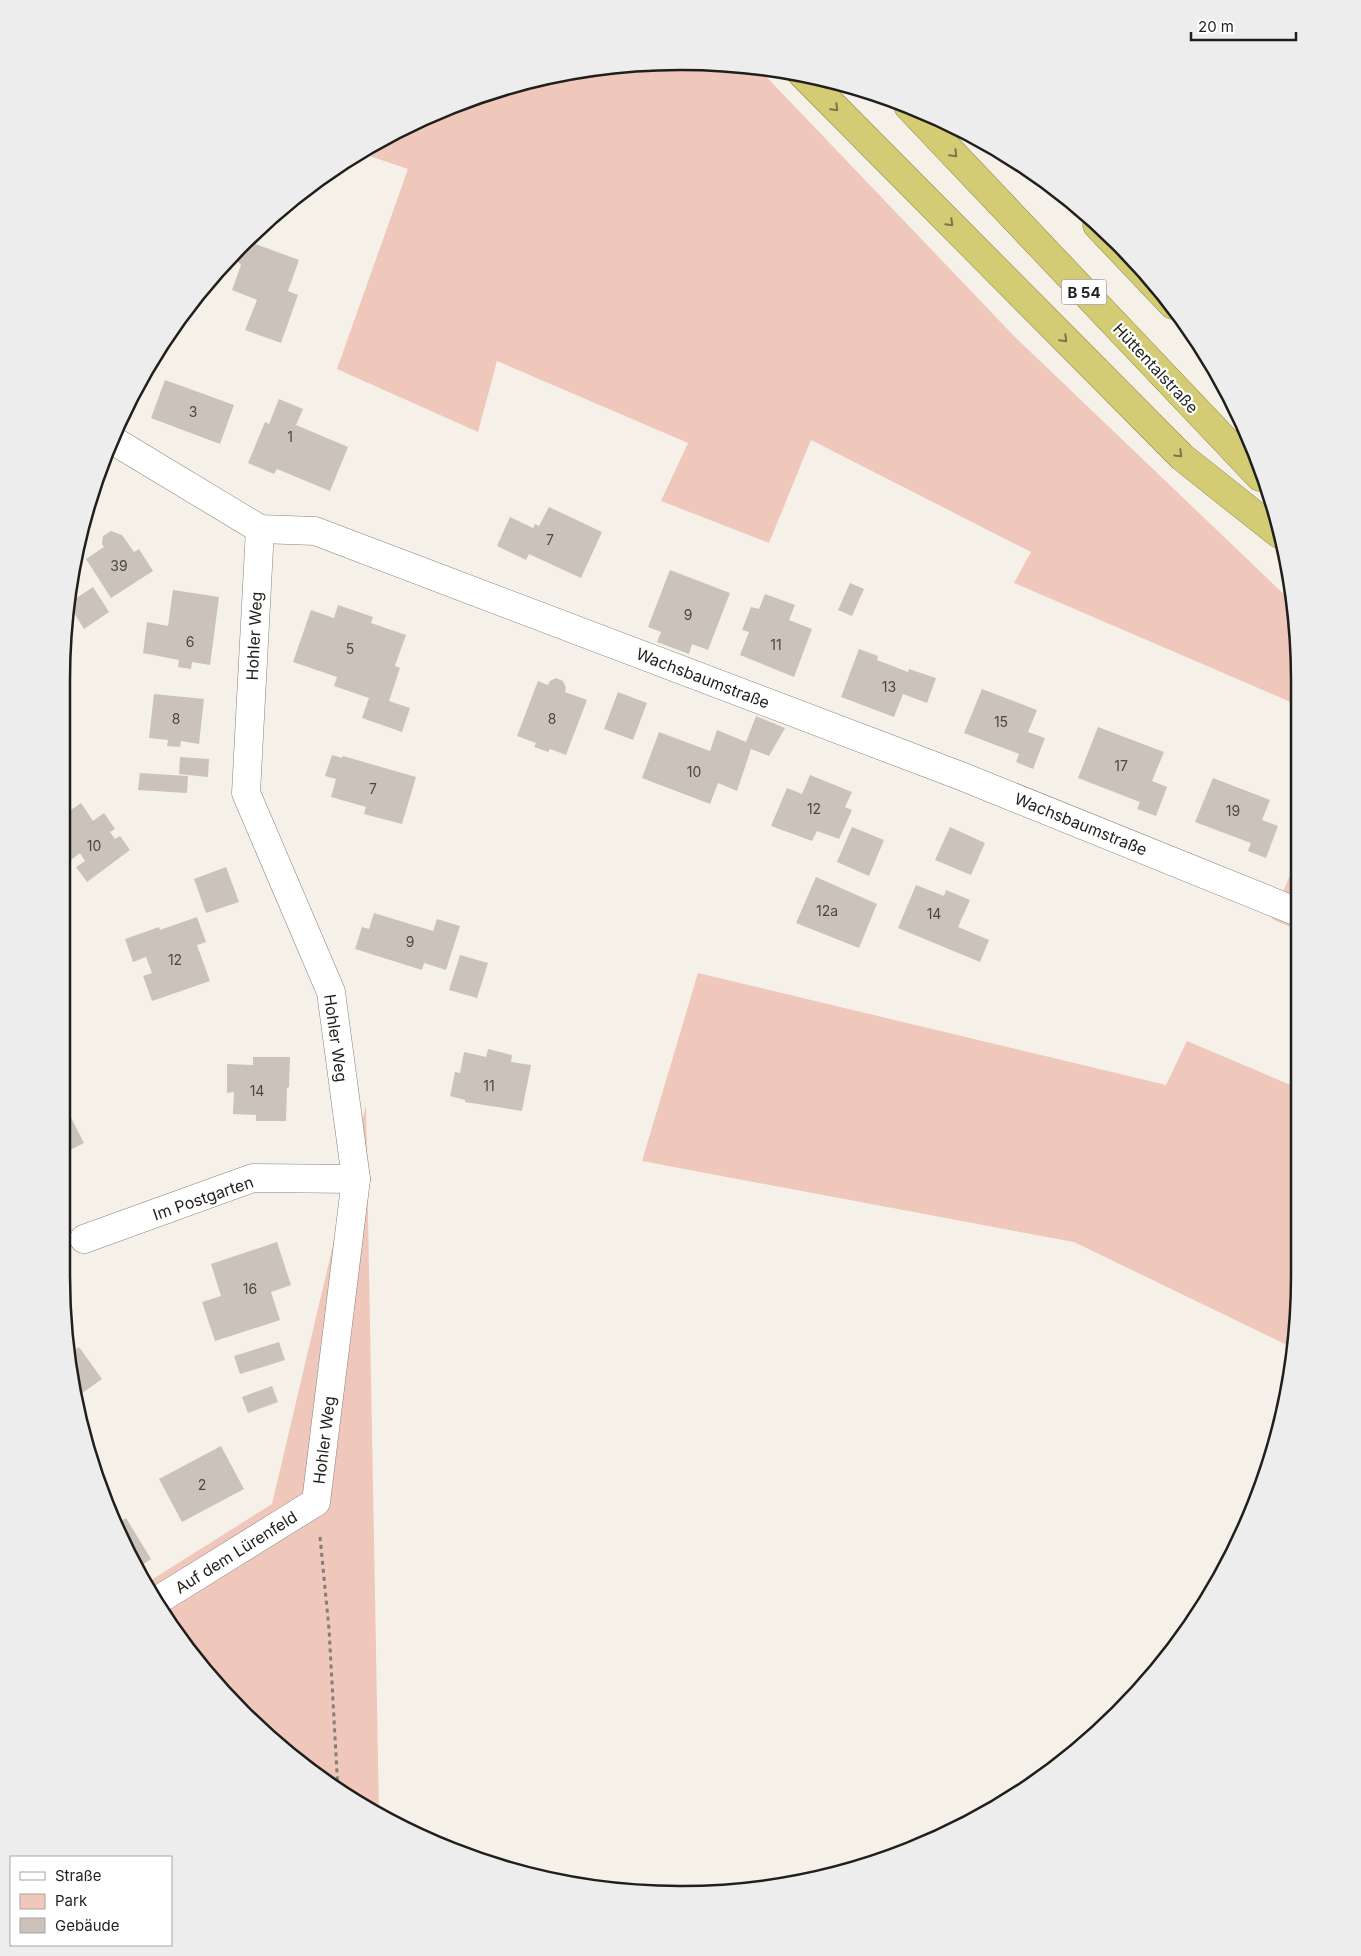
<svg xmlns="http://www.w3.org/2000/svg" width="1361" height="1956" viewBox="0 0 1361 1956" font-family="Inter,sans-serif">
<rect width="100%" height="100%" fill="#f6f1e8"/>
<g fill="#efc7bb">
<polygon points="681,61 759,69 1014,336 1292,602 1300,680 1300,706 1014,583 1031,552 811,440 769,543 661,501 688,443 497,361 478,432 337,369 408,169 361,153 444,108 560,73"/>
<polygon points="1300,851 1300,931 1272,919"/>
<polygon points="698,973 1166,1085 1187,1041 1300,1089 1300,1275 1293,1348 1074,1242 642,1161"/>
<polygon points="366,1105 379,1813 337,1791 272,1741 165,1619 145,1584 272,1504"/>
</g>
<g fill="#cac2bb">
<polygon points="250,242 299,260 288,291 298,295 281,343 245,330 257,300 232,290 241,265 235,259 240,246"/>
<polygon points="165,380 234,405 220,444 151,418"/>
<polygon points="279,399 303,409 296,425 348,447 330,491 277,469 274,474 248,463 265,422 269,424"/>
<polygon points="549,507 602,532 581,578 529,554 526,560 497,546 510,517 533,528 535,524 539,526"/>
<polygon points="111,531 122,535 134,552 139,549 153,571 111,598 86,559 104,547 102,544 103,536"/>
<polygon points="670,570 730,593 708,650 692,644 689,654 657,642 661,632 648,627"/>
<polygon points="850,583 864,589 852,616 838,610"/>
<polygon points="93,587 109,612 84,629 69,605 69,603"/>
<polygon points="173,590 219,597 210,665 192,662 191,669 178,667 179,660 143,653 147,622 168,626"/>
<polygon points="765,594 795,605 789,620 812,629 794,677 740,655 749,632 742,630 751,607 759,609"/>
<polygon points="338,605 373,617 371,623 406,635 395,666 400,668 389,701 410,708 402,732 362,718 369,698 334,686 337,677 293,662 311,610 334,618"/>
<polygon points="859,649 878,656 877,660 908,672 909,669 936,678 927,703 903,694 894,717 841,697"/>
<polygon points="556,678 563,681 566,688 565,692 587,700 566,755 550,749 548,752 534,747 536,743 517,736 538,681 548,685 550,681"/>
<polygon points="982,689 1037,710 1028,732 1045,738 1033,769 1016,762 1019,754 964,733"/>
<polygon points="618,692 647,703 633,740 604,729"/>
<polygon points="154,694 204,699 199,744 181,741 180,747 167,746 168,740 149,738"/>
<polygon points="756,716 785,728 769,756 751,749 737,791 718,783 710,804 642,778 659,732 710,751 717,730 746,742"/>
<polygon points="1098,727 1164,752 1152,781 1167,787 1156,816 1137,809 1140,802 1078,778"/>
<polygon points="332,755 342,758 343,756 416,777 402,824 364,814 366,807 331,797 336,779 325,776"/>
<polygon points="180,757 209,759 208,777 179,774"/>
<polygon points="140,773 188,776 187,793 138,790"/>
<polygon points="810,775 852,792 845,807 852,810 839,839 817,831 812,841 771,826 787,788 802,794"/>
<polygon points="1213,778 1270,800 1262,820 1278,826 1266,858 1248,851 1251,843 1195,822"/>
<polygon points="81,803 93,821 104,813 115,829 110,832 115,839 120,836 130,850 87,882 76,867 85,861 80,853 67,863 61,856 61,833 67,828 61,817"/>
<polygon points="852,827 884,840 869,876 837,862"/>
<polygon points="950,827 985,843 971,875 935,860"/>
<polygon points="226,867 239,902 206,913 194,879"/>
<polygon points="816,877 877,904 859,948 796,923"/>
<polygon points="916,885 944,896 946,890 970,900 958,927 989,940 980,962 898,928"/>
<polygon points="374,913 433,931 437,919 460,926 446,970 424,963 422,970 355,949 362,927 369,929"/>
<polygon points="197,917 206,942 197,945 210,981 152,1001 143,976 152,973 146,957 133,962 125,939 159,927 160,930"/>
<polygon points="460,955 488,963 477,998 449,990"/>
<polygon points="488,1049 512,1055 511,1062 531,1065 522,1111 465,1102 465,1100 450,1096 455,1072 460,1073 464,1052 486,1057"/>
<polygon points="253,1057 290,1057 289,1087 287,1088 286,1121 256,1121 256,1115 233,1114 234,1092 227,1093 227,1064 253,1065"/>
<polygon points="61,1098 84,1143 64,1153 61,1148"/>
<polygon points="277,1242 291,1285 271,1292 280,1320 215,1341 202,1302 221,1296 211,1264"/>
<polygon points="279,1342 285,1360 240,1374 234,1356"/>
<polygon points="79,1347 102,1379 78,1396 81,1399 78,1401 71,1353"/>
<polygon points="272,1386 278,1402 248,1413 242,1397"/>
<polygon points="221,1446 244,1489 182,1522 159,1479"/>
<polygon points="126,1518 151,1559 136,1569 125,1549 116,1524"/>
</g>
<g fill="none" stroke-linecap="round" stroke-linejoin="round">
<g stroke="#87827a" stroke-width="29">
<g id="minor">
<polyline points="114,441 260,529 315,531 961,776 1300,913"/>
<polyline points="84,1239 253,1178 356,1179"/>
<polyline points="155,1602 316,1502 356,1179 331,992 246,793 260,529"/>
</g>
</g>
<g stroke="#8e873f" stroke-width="29">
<g id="trunk">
<polyline points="801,73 1182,457 1279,534"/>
<polyline points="908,106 1260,477"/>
<polyline points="1097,225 1173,305"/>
</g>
</g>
<polyline stroke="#827f79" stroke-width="3" stroke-dasharray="4 4" stroke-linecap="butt" points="320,1537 329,1629 338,1791"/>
<use href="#minor" stroke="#fff" stroke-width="28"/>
<use href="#trunk" stroke="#d3cc74" stroke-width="28"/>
</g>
<defs><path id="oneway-chevron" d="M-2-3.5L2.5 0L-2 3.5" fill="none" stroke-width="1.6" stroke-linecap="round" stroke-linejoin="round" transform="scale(1.25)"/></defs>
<g stroke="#7a7648">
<use href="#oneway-chevron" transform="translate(835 108) rotate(45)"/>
<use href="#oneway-chevron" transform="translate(954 154) rotate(47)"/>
<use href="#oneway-chevron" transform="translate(950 223) rotate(45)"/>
<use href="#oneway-chevron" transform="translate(1064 339) rotate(45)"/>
<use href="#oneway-chevron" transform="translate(1179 454) rotate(44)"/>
</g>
<g text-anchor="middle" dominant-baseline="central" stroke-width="4.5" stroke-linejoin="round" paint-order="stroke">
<g font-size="14" fill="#4b4844">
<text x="193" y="411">3</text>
<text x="290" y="436">1</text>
<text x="550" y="539">7</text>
<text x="119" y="565">39</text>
<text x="688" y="614">9</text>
<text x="190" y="641">6</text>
<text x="776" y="644">11</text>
<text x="350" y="648">5</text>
<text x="889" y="686">13</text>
<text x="176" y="718">8</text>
<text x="552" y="718">8</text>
<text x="1001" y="721">15</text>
<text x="1121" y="765">17</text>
<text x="694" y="771">10</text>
<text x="373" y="788">7</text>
<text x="814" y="808">12</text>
<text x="1233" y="810">19</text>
<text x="94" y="845">10</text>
<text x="827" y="910">12a</text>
<text x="934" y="913">14</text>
<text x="410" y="941">9</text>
<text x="175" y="959">12</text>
<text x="489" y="1085">11</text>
<text x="257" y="1090">14</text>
<text x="250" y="1288">16</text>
<text x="202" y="1484">2</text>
</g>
<rect fill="#fff" stroke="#646260" stroke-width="1" x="1061.5" y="279.5" width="45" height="25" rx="4"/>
<g font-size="15" font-weight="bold" fill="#211f1c">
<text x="1084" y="292">B 54</text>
</g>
<g font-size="16" fill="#211f1c" stroke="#fff">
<text transform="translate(1156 368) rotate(47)">Hüttentalstraße</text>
<text transform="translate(254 636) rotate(-87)">Hohler Weg</text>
<text transform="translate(703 678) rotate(21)">Wachsbaumstraße</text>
<text transform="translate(1081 824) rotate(22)">Wachsbaumstraße</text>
<text transform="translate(336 1038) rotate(82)">Hohler Weg</text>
<text transform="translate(203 1198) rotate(-19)">Im Postgarten</text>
<text transform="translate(324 1440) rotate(-83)">Hohler Weg</text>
<text transform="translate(236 1552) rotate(-32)">Auf dem Lürenfeld</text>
</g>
</g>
<path d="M0 0H1361V1956H0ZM680 70H681A610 610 0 0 1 1291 680V1276A610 610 0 0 1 681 1886H680A610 610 0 0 1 70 1276V680A610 610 0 0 1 680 70Z" fill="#ededed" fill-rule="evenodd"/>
<path fill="none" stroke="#211f1c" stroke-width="2.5" d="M680 70H681A610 610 0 0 1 1291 680V1276A610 610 0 0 1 681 1886H680A610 610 0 0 1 70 1276V680A610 610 0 0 1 680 70Z"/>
<rect x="10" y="1856" width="162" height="90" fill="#ffffff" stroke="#a6a5a4"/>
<rect x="20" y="1872" width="25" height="8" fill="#ffffff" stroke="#a6a5a4"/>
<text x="55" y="1881" font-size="15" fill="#211f1c">Straße</text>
<rect x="20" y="1894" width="25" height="15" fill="#efc7bb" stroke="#a6a5a4"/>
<text x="55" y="1906" font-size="15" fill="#211f1c">Park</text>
<rect x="20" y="1918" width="25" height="15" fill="#cac2bb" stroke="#a6a5a4"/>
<text x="55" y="1931" font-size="15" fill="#211f1c">Gebäude</text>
<path d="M1191 32v8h105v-8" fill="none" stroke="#211f1c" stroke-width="2.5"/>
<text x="1198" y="32" font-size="15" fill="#211f1c" stroke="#ffffff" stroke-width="4" paint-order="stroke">20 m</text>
</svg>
